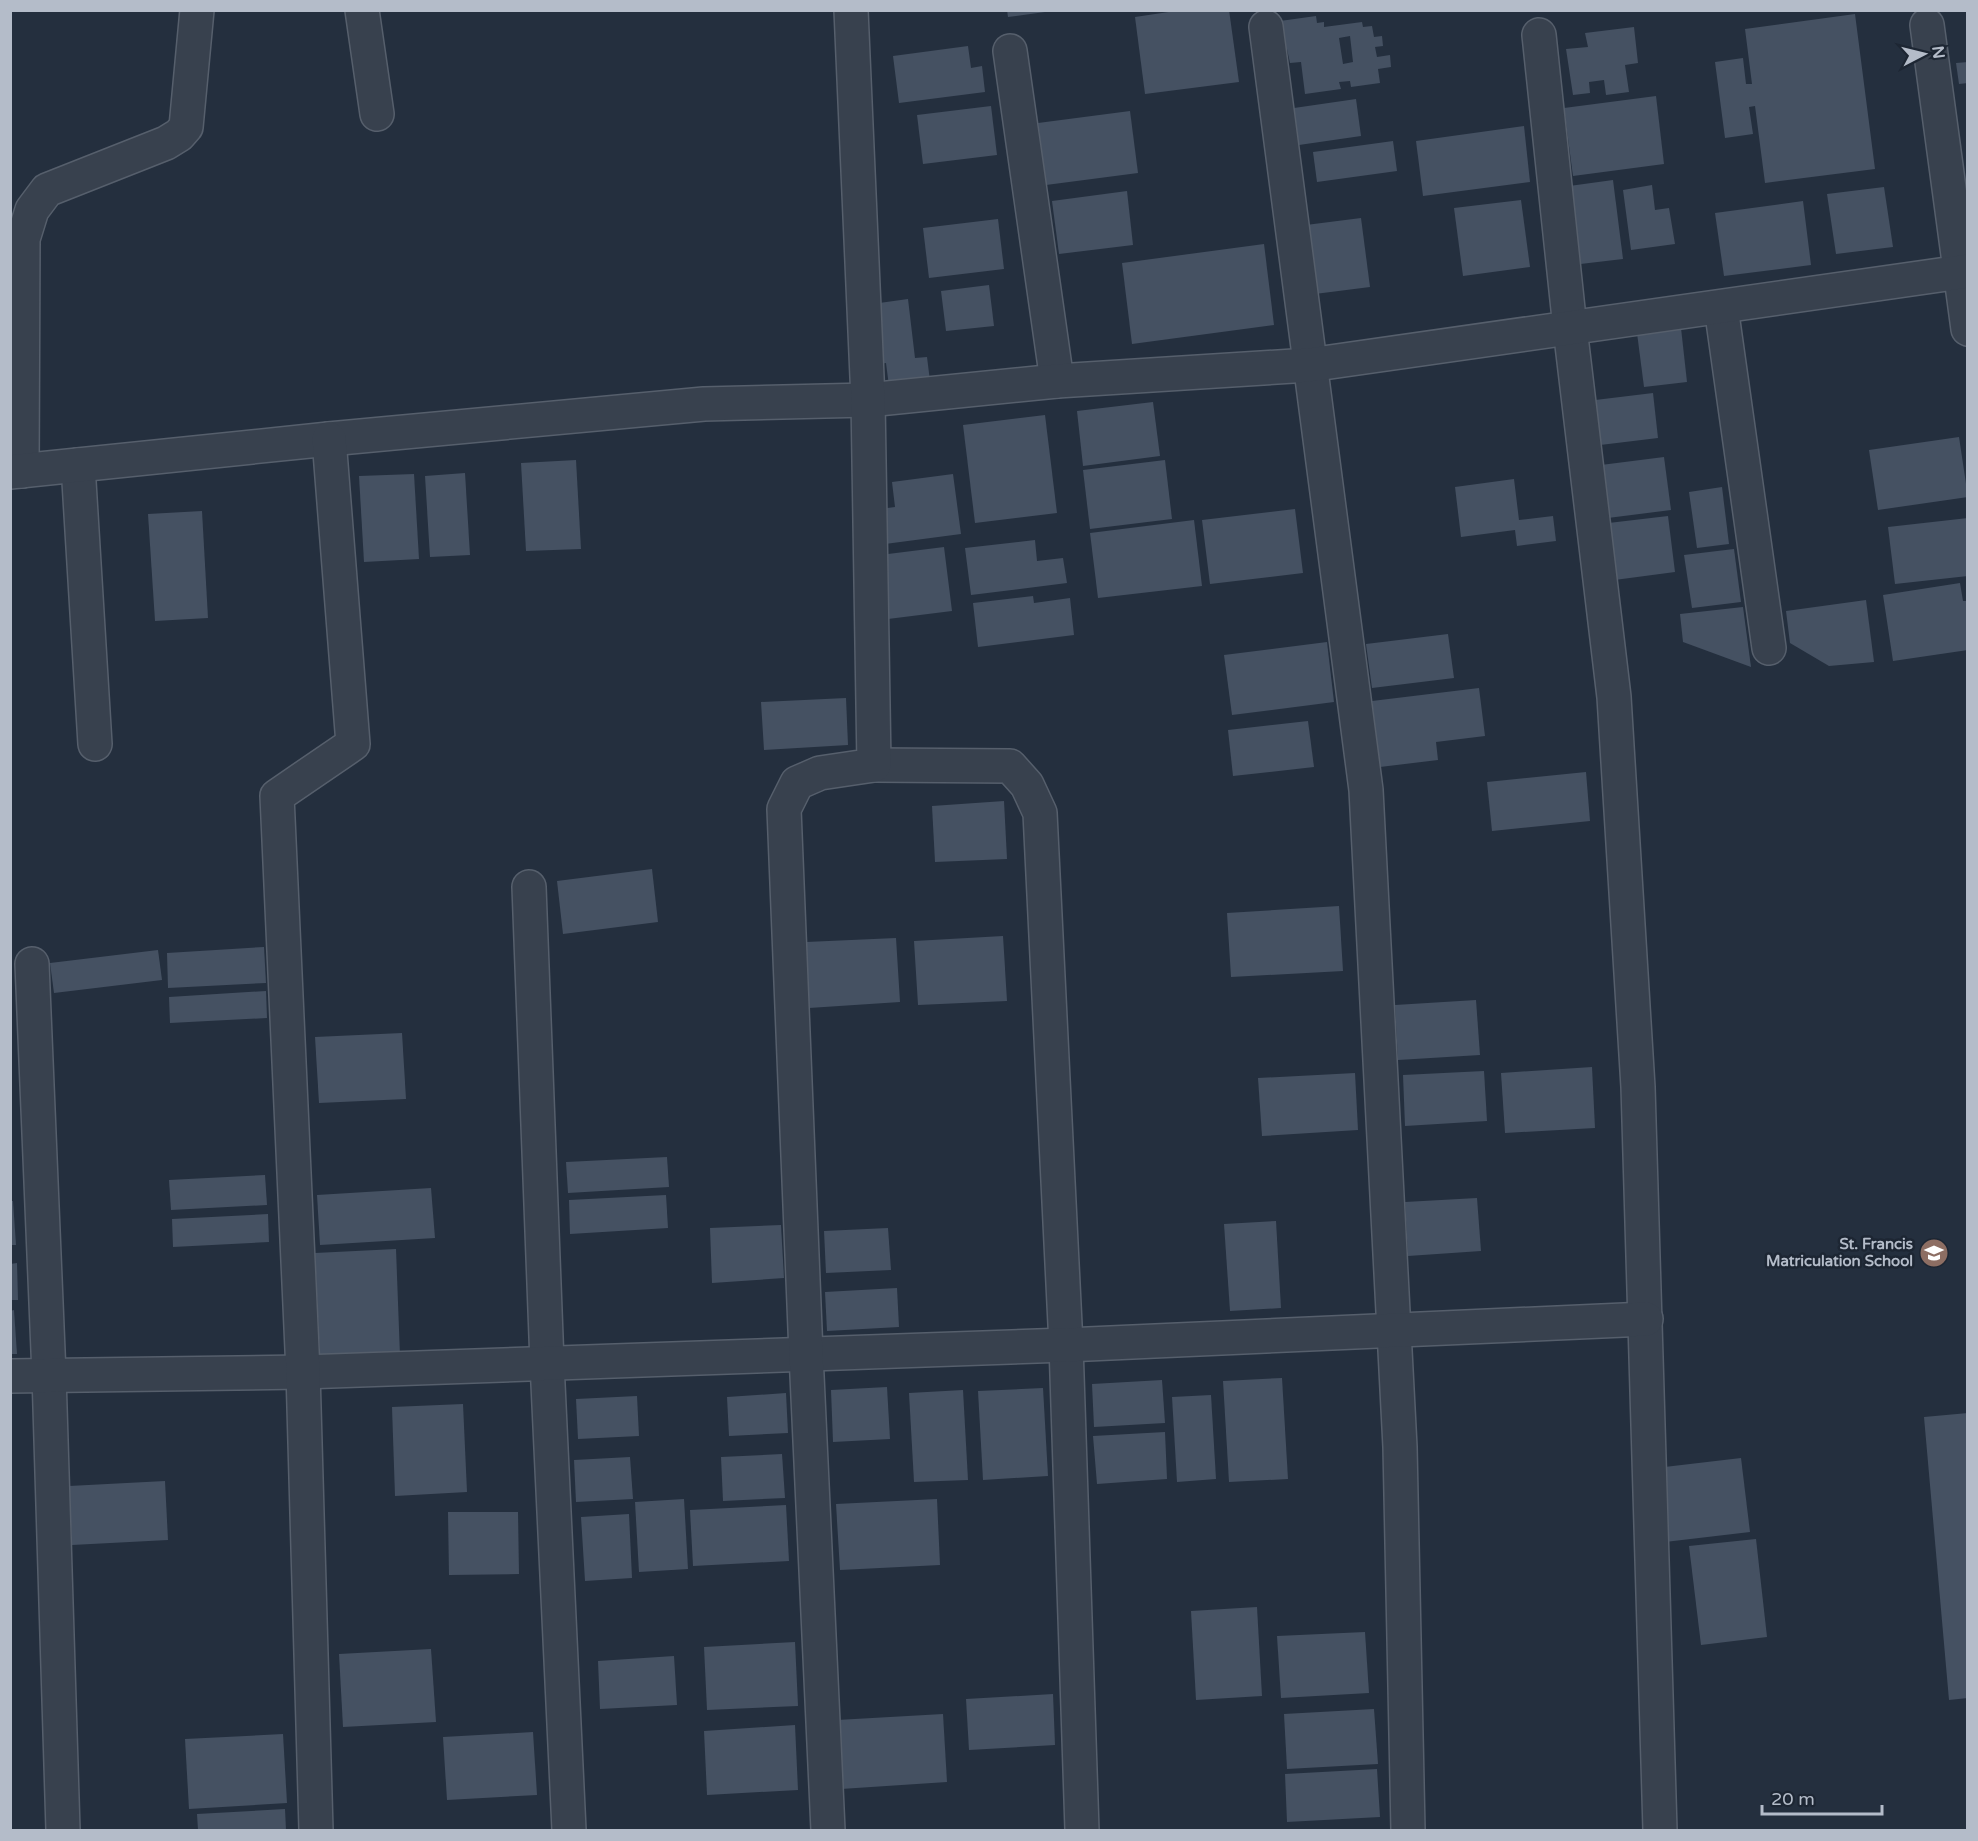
<svg xmlns="http://www.w3.org/2000/svg" width="1978" height="1841" viewBox="0 0 1978 1841" font-family="'Varela Round',sans-serif">
<rect width="100%" height="100%" fill="#242f3e"/>
<g fill="#455162" fill-rule="evenodd">
<polygon points="1007,10 1045,10 1045,12 1008,17"/>
<polygon points="1182,10 1229,10 1239,82 1145,94 1135,17"/>
<polygon points="1855,14 1875,169 1765,183 1755,106 1749,107 1753,134 1725,138 1715,62 1743,58 1746,84 1752,84 1745,29"/>
<path d="M1316 16 1317 23 1324 22V27L1362 22 1363 27 1372 26 1374 37 1382 36 1383 46 1375 47 1377 57 1390 55 1391 67 1378 69 1380 83 1351 87 1350 81 1339 82 1341 89 1305 94 1301 62 1290 63 1287 49 1273 51 1280 21ZM1350 36 1353 62 1343 64 1339 38Z"/>
<polygon points="1634,27 1638,63 1625,65 1629,92 1606,95 1604,80 1589,82 1590,93 1573,95 1566,49 1588,47 1585,33"/>
<polygon points="968,46 971,68 982,66 985,92 899,103 893,56"/>
<polygon points="1968,62 1968,83 1959,84 1956,63"/>
<polygon points="1656,96 1664,164 1573,176 1564,108"/>
<polygon points="1356,99 1361,136 1299,145 1294,108"/>
<polygon points="991,106 997,155 923,164 917,115"/>
<polygon points="1130,111 1138,173 1046,185 1038,123"/>
<polygon points="1524,126 1530,182 1423,196 1416,141"/>
<polygon points="1393,141 1397,171 1317,182 1313,152"/>
<polygon points="1613,180 1623,259 1572,265 1562,187"/>
<polygon points="1652,185 1655,210 1669,208 1675,244 1631,250 1623,190"/>
<polygon points="1884,187 1893,247 1836,254 1827,194"/>
<polygon points="1127,191 1133,245 1059,254 1052,201"/>
<polygon points="1521,200 1530,267 1463,276 1454,208"/>
<polygon points="1803,201 1811,265 1724,276 1715,213"/>
<polygon points="1361,218 1370,287 1307,295 1298,226"/>
<polygon points="998,219 1004,269 929,278 923,228"/>
<polygon points="1264,244 1274,325 1132,344 1122,263"/>
<polygon points="989,285 994,326 946,331 941,291"/>
<polygon points="908,299 915,358 927,357 931,389 890,394 886,363 879,364 872,304"/>
<polygon points="1681,328 1687,382 1644,387 1637,333"/>
<polygon points="1653,393 1658,438 1592,446 1587,401"/>
<polygon points="1153,402 1160,456 1083,466 1077,411"/>
<polygon points="1045,415 1057,513 975,523 963,425"/>
<polygon points="1959,437 1968,497 1878,510 1869,450"/>
<polygon points="1664,457 1671,510 1600,519 1593,466"/>
<polygon points="576,460 581,549 526,551 521,463"/>
<polygon points="1165,460 1172,519 1090,529 1083,470"/>
<polygon points="465,473 470,555 430,557 425,476"/>
<polygon points="414,474 419,559 364,562 359,476"/>
<polygon points="953,474 961,534 885,544 880,509 895,507 892,482"/>
<polygon points="1514,479 1519,520 1553,516 1556,541 1517,546 1515,530 1461,537 1455,487"/>
<polygon points="1722,487 1729,544 1697,548 1689,492"/>
<polygon points="1295,509 1303,573 1210,584 1202,520"/>
<polygon points="202,511 208,618 155,621 148,514"/>
<polygon points="1668,516 1675,572 1607,581 1600,524"/>
<polygon points="1968,518 1968,576 1895,584 1888,527"/>
<polygon points="1194,520 1202,586 1098,598 1090,533"/>
<polygon points="1035,540 1037,561 1063,558 1067,583 971,595 965,548"/>
<polygon points="944,547 952,611 888,619 880,555"/>
<polygon points="1734,549 1741,602 1692,608 1684,555"/>
<polygon points="1960,583 1963,601 1968,601 1968,650 1893,661 1883,595"/>
<polygon points="1033,596 1034,603 1070,598 1074,635 978,647 973,603"/>
<polygon points="1866,600 1874,662 1829,666 1790,643 1786,611"/>
<polygon points="1743,607 1751,667 1683,642 1680,614"/>
<polygon points="1448,634 1454,678 1372,688 1366,644"/>
<polygon points="1327,642 1334,702 1232,715 1224,655"/>
<polygon points="1479,688 1485,736 1436,742 1438,760 1380,767 1372,701"/>
<polygon points="846,698 848,745 764,750 761,702"/>
<polygon points="1308,721 1314,767 1233,776 1228,730"/>
<polygon points="1586,772 1590,821 1492,831 1487,782"/>
<polygon points="1004,801 1007,859 935,862 932,806"/>
<polygon points="652,869 658,922 563,934 557,881"/>
<polygon points="1339,906 1343,971 1231,977 1227,913"/>
<polygon points="1003,936 1007,1001 918,1005 914,941"/>
<polygon points="896,938 900,1002 809,1008 806,942"/>
<polygon points="264,947 266,983 168,988 167,953"/>
<polygon points="158,950 162,980 54,993 50,963"/>
<polygon points="266,991 267,1018 170,1023 169,997"/>
<polygon points="1476,1000 1480,1055 1398,1060 1395,1005"/>
<polygon points="402,1033 406,1099 319,1103 315,1037"/>
<polygon points="1592,1067 1595,1128 1505,1133 1501,1073"/>
<polygon points="1484,1071 1487,1121 1405,1126 1403,1075"/>
<polygon points="1355,1073 1358,1130 1262,1136 1258,1078"/>
<polygon points="667,1157 669,1187 568,1193 566,1162"/>
<polygon points="265,1175 267,1205 171,1210 169,1180"/>
<polygon points="431,1188 435,1238 320,1245 317,1195"/>
<polygon points="666,1195 668,1228 570,1234 569,1200"/>
<polygon points="1477,1198 1481,1251 1408,1256 1405,1202"/>
<polygon points="10,1201 13,1201 16,1245 10,1245"/>
<polygon points="268,1214 269,1242 173,1247 172,1219"/>
<polygon points="1276,1221 1281,1308 1230,1311 1224,1224"/>
<polygon points="781,1225 784,1278 712,1283 710,1228"/>
<polygon points="888,1228 891,1270 826,1273 824,1231"/>
<polygon points="396,1249 400,1356 320,1359 315,1253"/>
<polygon points="17,1263 18,1300 10,1300 10,1264"/>
<polygon points="897,1288 899,1327 827,1331 825,1292"/>
<polygon points="14,1310 17,1354 10,1354 10,1311"/>
<polygon points="1282,1378 1288,1479 1229,1482 1223,1381"/>
<polygon points="1162,1380 1165,1423 1094,1427 1092,1384"/>
<polygon points="887,1387 890,1439 833,1442 831,1390"/>
<polygon points="1043,1388 1048,1476 983,1480 978,1391"/>
<polygon points="963,1390 968,1480 914,1482 909,1393"/>
<polygon points="786,1393 788,1433 729,1436 727,1397"/>
<polygon points="1211,1395 1216,1479 1177,1482 1172,1397"/>
<polygon points="637,1396 639,1436 578,1439 576,1399"/>
<polygon points="463,1404 467,1492 395,1496 392,1407"/>
<polygon points="1968,1413 1968,1698 1949,1700 1924,1417"/>
<polygon points="1165,1432 1167,1479 1097,1484 1093,1436"/>
<polygon points="782,1454 785,1498 723,1501 721,1457"/>
<polygon points="630,1457 633,1499 576,1502 574,1460"/>
<polygon points="1741,1458 1750,1532 1665,1542 1656,1468"/>
<polygon points="165,1481 168,1540 72,1545 69,1486"/>
<polygon points="684,1499 688,1569 639,1572 635,1502"/>
<polygon points="937,1499 940,1565 840,1570 836,1504"/>
<polygon points="786,1505 789,1561 693,1566 690,1510"/>
<polygon points="448,1512 518,1512 519,1574 449,1575"/>
<polygon points="629,1514 632,1578 585,1581 581,1517"/>
<polygon points="1756,1539 1767,1637 1701,1645 1689,1546"/>
<polygon points="1257,1607 1262,1696 1196,1700 1191,1611"/>
<polygon points="1365,1632 1369,1693 1281,1698 1277,1636"/>
<polygon points="795,1642 798,1706 707,1710 704,1647"/>
<polygon points="431,1649 436,1722 343,1727 339,1654"/>
<polygon points="674,1656 677,1705 600,1709 598,1661"/>
<polygon points="1053,1694 1055,1745 969,1750 966,1699"/>
<polygon points="1374,1709 1378,1764 1287,1769 1284,1714"/>
<polygon points="943,1714 947,1782 841,1789 837,1720"/>
<polygon points="795,1725 798,1790 707,1795 704,1731"/>
<polygon points="533,1732 537,1795 447,1800 443,1737"/>
<polygon points="283,1734 287,1803 189,1809 185,1739"/>
<polygon points="1377,1769 1380,1817 1287,1822 1285,1774"/>
<polygon points="285,1809 286,1830 198,1830 197,1814"/>
</g>
<g fill="none" stroke-linecap="round" stroke-linejoin="round">
<g stroke="#565f6c" stroke-width="36">
<g id="street">
<polyline points="362,10 377,114"/>
<polyline points="1927,25 1968,329"/>
<polyline points="1266,27 1366,790 1400,1447 1408,1830"/>
<polyline points="1539,35 1570,328 1614,697 1638,1087 1660,1830"/>
<polyline points="1010,51 1057,381"/>
<polyline points="1721,307 1769,648"/>
<polyline points="78,465 95,744"/>
<polyline points="22,471 23,239 32,210 47,190 166,143 179,135 186,127 197,10"/>
<polyline points="10,472 329,439 704,404 868,400 1057,381 1309,365 1968,271"/>
<polyline points="874,765 1010,766 1027,785 1040,813 1066,1345 1082,1830"/>
<polyline points="529,887 547,1363 569,1830"/>
<polyline points="32,964 49,1375 63,1830"/>
<polyline points="10,1376 303,1372 1066,1345 1646,1319"/>
<polyline points="316,1830 303,1372 277,796 353,744 329,439"/>
<polyline points="828,1830 806,1354 784,809 797,783 820,773 874,765 868,400 851,10"/>
</g>
</g>
<use href="#street" stroke="#38414e" stroke-width="33"/>
</g>
<defs>
<g id="school-disc" transform="scale(1.5)"><circle r="9.5" fill="#8d6e63" stroke="#1d2633"/><path d="M0-5L7-2L0 1L-7-2ZM-4 1L0 2.5L4 1V4Q0 6-4 4Z" fill="#fff"/></g>
</defs>
<g fill-rule="evenodd">
<use href="#school-disc" x="1934" y="1253"/>
</g>
<g text-anchor="middle" dominant-baseline="central" stroke-width="5" stroke-linejoin="round" paint-order="stroke">
<g font-size="15" font-weight="bold" fill="#b4bcc9" stroke="#1d2633" text-anchor="end">
<text x="1913" y="1244">St. Francis<tspan x="1913" dy="17">Matriculation School</tspan></text>
</g>
</g>
<rect width="1978" height="1841" fill="none" stroke="#b4bcc9" stroke-width="24"/>
<g transform="translate(1924 54) rotate(83)" stroke="#1d2633" stroke-width="4.5" paint-order="stroke">
<path d="M0-4.5L10 22L0 15L-10 22Z" fill="#b4bcc9"/>
<text y="-9" font-size="16" font-weight="bold" text-anchor="middle" fill="#b4bcc9">N</text>
</g>
<path d="M1762 1805v9h120v-9" fill="none" stroke="#b4bcc9" stroke-width="3"/>
<text x="1771" y="1805" font-size="18" fill="#b4bcc9" stroke="#1d2633" stroke-width="4.5" paint-order="stroke">20 m</text>
</svg>
